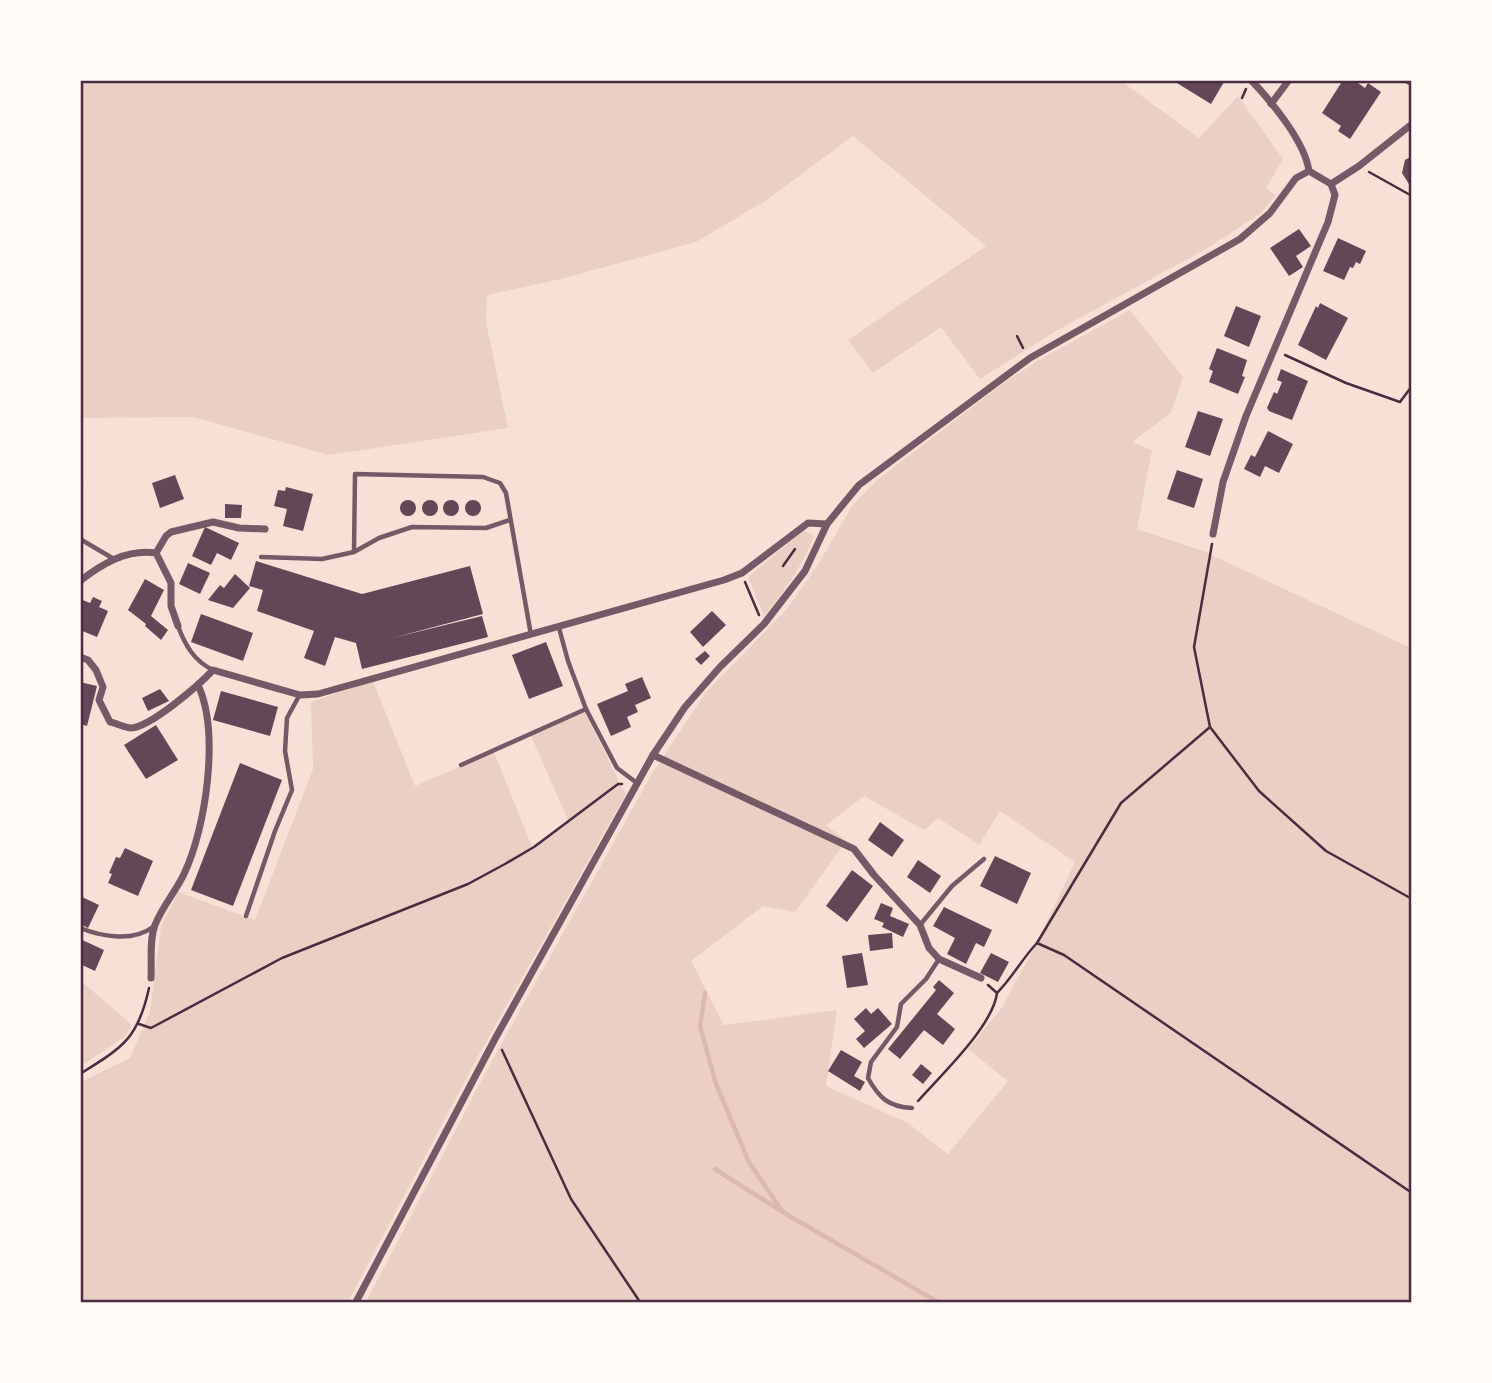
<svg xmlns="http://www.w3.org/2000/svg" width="1492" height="1383" viewBox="0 0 1492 1383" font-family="'Titillium Web',sans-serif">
<rect width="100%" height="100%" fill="#f7e1d7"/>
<g fill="#ebcfc5" fill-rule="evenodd">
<polygon points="80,81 1121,81 1199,138 1238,96 1283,159 1266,188 1276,195 1260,214 1206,249 1056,331 980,379 941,327 873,373 848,340 986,246 853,136 767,200 696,242 561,279 487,295 486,322 508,428 329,455 193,417 81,418"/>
<path d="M1130 310 1183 377 1171 413 1132 442 1152 450 1137 529 1203 551 1411 648V1302H366L489 1066 653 772 706 692 787 609 819 563 852 506 876 481 1002 384 1039 360ZM864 796 924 830 938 818 979 845 1000 811 1075 862 1037 943 1001 1009 968 1049 1008 1081 948 1154 908 1123 826 1086 837 1010 724 1025 691 961 763 906 795 912 846 841 826 825Z"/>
<path d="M804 530 814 536C802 566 785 591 764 616L748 577Z"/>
<polygon points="373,681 415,786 494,752 532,847 568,820 531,736 585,712 619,782 593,801 620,784 626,794 482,1049 348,1302 81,1302 81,1082 130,1058 150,1012 161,927 178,892 255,920 313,769 311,702"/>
<polygon points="81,981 132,1025 126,1036 81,1066"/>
</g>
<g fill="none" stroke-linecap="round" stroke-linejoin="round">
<g stroke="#dcb8b0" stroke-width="4.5">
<polyline points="705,993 700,1026 716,1084 749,1162 782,1211"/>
<polyline points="715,1169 786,1214 938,1302"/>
</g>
</g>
<g fill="#644757">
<polygon points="1172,80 1222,80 1224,82 1211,104"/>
<polygon points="1343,80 1354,80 1365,88 1368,83 1381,92 1350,139 1338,131 1341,126 1322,113"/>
<polygon points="1412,156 1412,189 1402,173 1405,160"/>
<polygon points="1299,229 1311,246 1296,256 1303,267 1289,276 1270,248"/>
<polygon points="1338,238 1366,251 1360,264 1356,262 1353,268 1350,267 1344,280 1323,271"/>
<polygon points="1320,303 1348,318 1326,360 1298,345 1316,306 1318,308"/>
<polygon points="1236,306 1261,316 1249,347 1224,336"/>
<polygon points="1217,348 1247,360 1242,376 1245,377 1238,394 1209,382 1213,371 1209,369"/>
<polygon points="1281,369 1308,381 1292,420 1269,411 1267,408 1274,392 1277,394 1282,382 1277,380"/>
<polygon points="1198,411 1223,419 1210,456 1185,447"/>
<polygon points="1268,431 1293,444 1279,473 1265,466 1260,477 1244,469 1251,455 1255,457"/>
<polygon points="1177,470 1203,479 1194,508 1167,499"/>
<polygon points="175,475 184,499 160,508 152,483"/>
<polygon points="286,487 313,494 303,531 283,526 287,509 274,506 278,490 285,491"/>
<circle cx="408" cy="508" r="8"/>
<circle cx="451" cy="508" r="8"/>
<circle cx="430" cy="508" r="8"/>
<circle cx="473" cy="508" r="8"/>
<polygon points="225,504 242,505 241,518 225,518"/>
<polygon points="205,527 239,543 231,560 217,553 211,565 192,556"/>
<polygon points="256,561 362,594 470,566 483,614 392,638 482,616 488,637 362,669 356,643 335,637 325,666 304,658 314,631 257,611 263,590 249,586"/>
<polygon points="188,563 210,573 200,594 179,584"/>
<polygon points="235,574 250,588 233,608 208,600 220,585 224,588"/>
<polygon points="145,579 164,590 151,616 168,630 161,640 145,626 146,624 128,610"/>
<polygon points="93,597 102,601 99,607 108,611 97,637 80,630 80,599 90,603"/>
<polygon points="712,611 726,625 703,647 690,632"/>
<polygon points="201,614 253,633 243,661 191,642"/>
<polygon points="546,642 563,686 529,699 512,655"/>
<polygon points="705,651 710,656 701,665 695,659"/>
<polygon points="642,677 651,698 635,705 638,712 627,717 631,727 611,736 597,704 628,691 625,684"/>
<polygon points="80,682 97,686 87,726 80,724"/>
<polygon points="160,689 169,701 148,711 142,698"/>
<polygon points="221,691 278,707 270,736 213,720"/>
<polygon points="156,725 178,760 146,779 124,745"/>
<polygon points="240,763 282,780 233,906 191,890"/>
<polygon points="880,822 904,840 892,857 868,840"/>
<polygon points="125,848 153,861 138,896 108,883 112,874 109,873 116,857 120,858"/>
<polygon points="995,856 1031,873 1017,904 980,886"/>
<polygon points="918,860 941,876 930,893 907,877"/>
<polygon points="852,870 873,886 847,922 826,906"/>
<polygon points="80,896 99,905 88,928 80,924"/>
<polygon points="881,903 893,908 890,916 909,924 903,937 882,927 884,923 874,919"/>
<polygon points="944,907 992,930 984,947 976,943 966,964 947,954 955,938 933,926"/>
<polygon points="892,933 893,948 870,951 868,935"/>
<polygon points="80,939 104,950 95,971 80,964"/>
<polygon points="862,953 868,985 847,988 842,956"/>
<polygon points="991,953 1009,962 998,982 980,973"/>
<polygon points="939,980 954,993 937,1014 955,1029 943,1045 924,1030 900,1059 888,1049 936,990 933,987"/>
<polygon points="866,1008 871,1014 878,1008 892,1024 864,1048 856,1039 865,1031 854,1019"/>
<polygon points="841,1050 862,1062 854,1076 865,1082 860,1091 828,1071"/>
<polygon points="921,1064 932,1073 923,1084 912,1075"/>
</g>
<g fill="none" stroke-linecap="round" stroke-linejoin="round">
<g stroke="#4a2c40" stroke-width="2.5">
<polyline points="1242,98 1246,89"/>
<polyline points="1369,172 1412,196"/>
<polyline points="1017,336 1023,348"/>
<polyline points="1285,355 1346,383 1400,402 1412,386"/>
<polyline points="1212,544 1194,647 1210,727 1259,791 1326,851 1412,899"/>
<polyline points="783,566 795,549"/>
<polyline points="745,582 759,615"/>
<polyline points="1037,943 1121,803 1210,727"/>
<path d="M997 993C1013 977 1021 960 1037 943L1064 955 1412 1193"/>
<polyline points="139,1024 151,1028 282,958 468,884 505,864 534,847 618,784 622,784"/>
<polyline points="502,1050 571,1199 640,1302"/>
<path d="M80 1074C123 1047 138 1039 149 988"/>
<path d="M918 1101C941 1075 993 1026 997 993L988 985"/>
</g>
<g stroke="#755966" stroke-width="4.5">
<polyline points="80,484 81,483"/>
<polyline points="80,539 114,559"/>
<polyline points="354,552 355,474 483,477 500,483 506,493 531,635"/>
<polyline points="261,557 322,559 354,552 379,538 412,527 486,528 510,520"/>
<path d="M178 626C185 645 194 661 213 670"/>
<polyline points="586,709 617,768 637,783"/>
<polyline points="461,765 586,709 568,661 559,628"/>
<polyline points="246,916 275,831 292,790 285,751 287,718 299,696"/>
<polyline points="920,925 952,886 984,859"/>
<path d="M80 928C103 937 133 942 153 927"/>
<path d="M912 1108C889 1107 879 1098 868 1078L871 1062 897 1027 901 1004 926 979 939 959"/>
</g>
<g stroke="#755966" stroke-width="7">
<path d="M1251 80C1272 102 1305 142 1309 171"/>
<polyline points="1407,80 1412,83"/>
<polyline points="1271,104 1289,80"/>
<polyline points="1309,171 1331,184"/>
<polyline points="1331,184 1359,166 1412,124"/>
<polyline points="1213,534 1223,482 1246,416 1328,222 1335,195 1331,184"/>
<polyline points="156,553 166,536 171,532 213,522 239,528 265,529"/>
<path d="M80 581C103 563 127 549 156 553L171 583V606L178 626"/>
<path d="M80 657 88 660 96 670 103 687 99 700 110 722C116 723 125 728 131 728 151 727 200 684 213 670L300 695 318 694 724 580 742 573 808 523 827 524"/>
<polyline points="653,755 854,849 874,875 920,925 929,948 939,959 981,978"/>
<path d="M151 978C152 962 149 940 155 925 162 907 176 891 184 874 206 828 220 732 198 685"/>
<polyline points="356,1302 496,1037 653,755 685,707 720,667 764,624 805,571 827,524 840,508 859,485 1030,358 1240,239 1270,213 1296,178 1309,171"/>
</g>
</g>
<rect width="1492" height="1383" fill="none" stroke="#fffaf5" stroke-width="164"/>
<rect x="82" y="82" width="1328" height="1219" fill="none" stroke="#4a2c40" stroke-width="2.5"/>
</svg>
